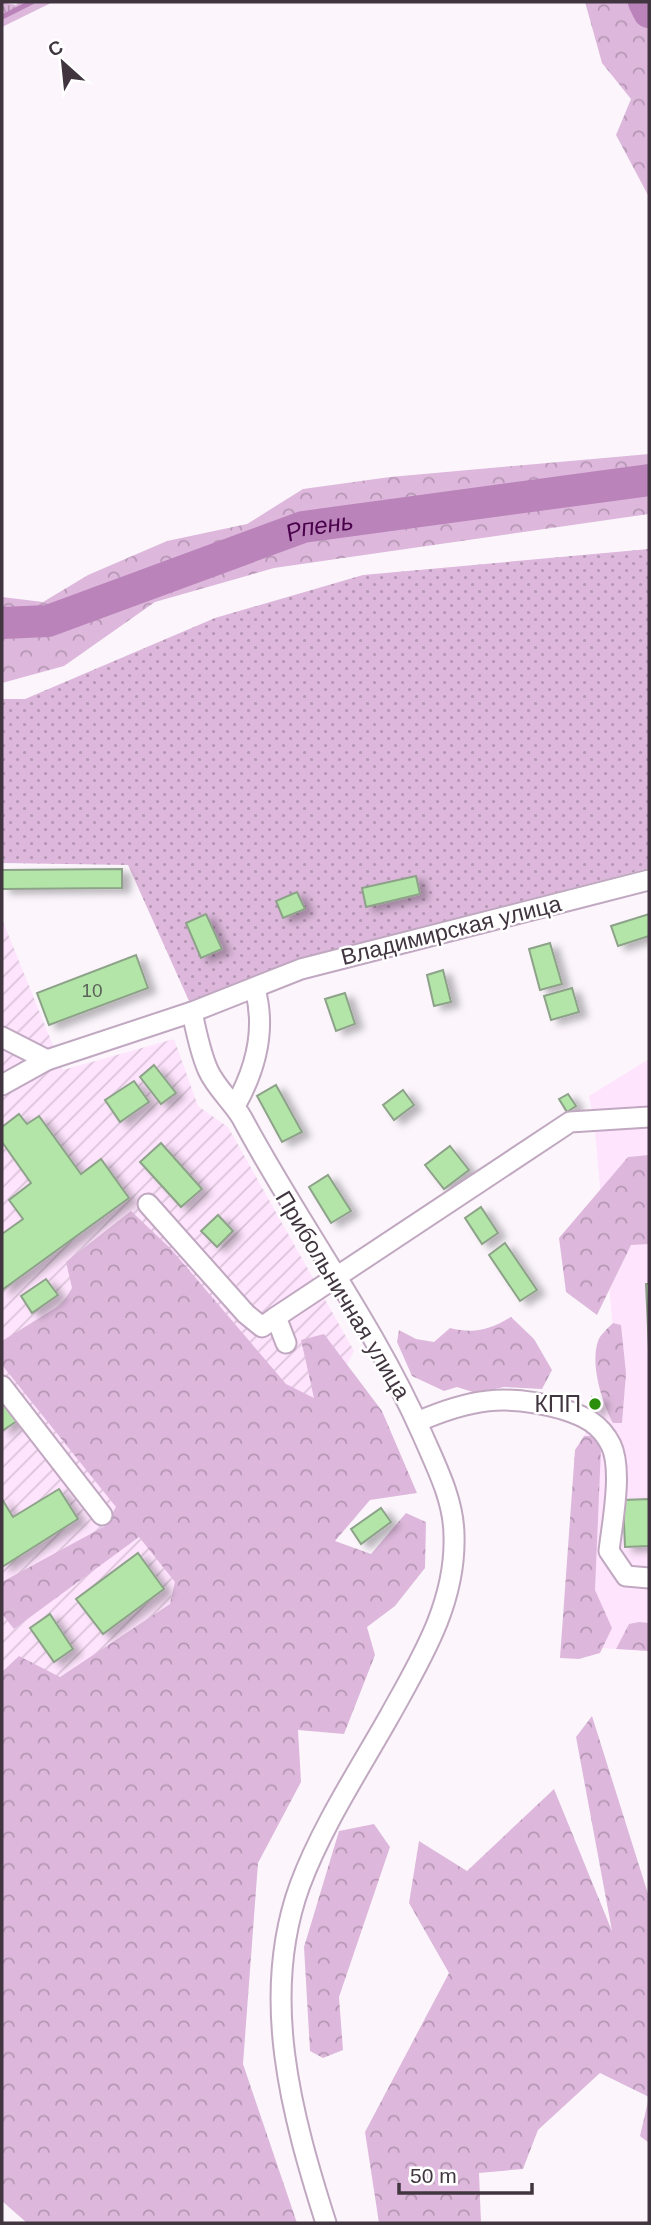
<svg xmlns="http://www.w3.org/2000/svg" width="651" height="2225" viewBox="0 0 651 2225" font-family="Arial,sans-serif">
<defs>
<pattern id="industrial-furrows" width="10" height="10" patternUnits="userSpaceOnUse" patternTransform="scale(1.75)"><rect width="10" height="10" fill="#fee4fd"/><path d="M-1 1l2-2M0 10L10 0M9 11l2-2" fill="none" stroke="#dbc4da"/></pattern>
<pattern id="grass-tufts" width="24" height="20" patternUnits="userSpaceOnUse" patternTransform="scale(1.75)"><rect width="24" height="20" fill="#ddb8dc"/><path d="M3 7l-1-3M5 7V3M7 7l1-3M15 17l-1-3M17 17v-4M19 17l1-3" fill="none" stroke="#b596b4"/></pattern>
<pattern id="forest-crowns" width="20" height="18" patternUnits="userSpaceOnUse" patternTransform="scale(1.75)"><rect width="20" height="18" fill="#ddb8dc"/><path d="M2 6a3 3 0 1 1 6 0M12 15a3 3 0 1 1 6 0" fill="none" stroke="#b596b4"/></pattern>
<pattern id="garden-dots" width="8" height="8" patternUnits="userSpaceOnUse" patternTransform="scale(1.75)"><rect width="8" height="8" fill="#ddb8dc"/><path d="M2 2h.1M6 6h.1" fill="none" stroke="#b596b4" stroke-width="1.8" stroke-linecap="round"/></pattern>
<filter id="shadow"><feDropShadow dx="8" dy="4.5" stdDeviation="3.5" flood-color="#0004"/></filter>
</defs>
<rect width="100%" height="100%" fill="#fcf6fc"/>
<polygon fill="#fee4fd" points="649,1059 649,1651 569,1646 584,1436 600,1399 620,1406 594,1121 589,1096"/>
<polygon fill="url(#industrial-furrows)" points="2,919 63,1070 174,1039 198,1106 228,1127 354,1351 233,1587 2,1731"/>
<polygon fill="url(#grass-tufts)" points="2,2 16,5 19,2 53,2 2,27"/>
<g fill="url(#forest-crowns)">
<polygon points="585,2 649,2 649,197 616,135 631,99 602,63"/>
<polygon points="649,454 649,514 274,568 155,602 64,666 2,683 2,597 43,602 88,575 167,541 247,524 303,489 390,477"/>
<polygon points="649,1155 649,1244 631,1245 597,1315 566,1292 559,1238 628,1157"/>
<polygon points="131,1211 171,1249 286,1384 314,1398 301,1340 324,1334 382,1411 417,1493 370,1500 335,1541 371,1554 406,1513 426,1522 425,1568 395,1606 367,1627 375,1655 344,1734 298,1730 301,1782 258,1863 243,2064 297,2223 27,2223 2,2201 2,1672 19,1656 60,1677 170,1604 175,1582 139,1537 14,1629 2,1614 2,1582 105,1526 116,1507 2,1365 2,1341 62,1304 72,1288 66,1262"/>
<path d="M511 1317 534 1339 552 1370 542 1389 504 1387 476 1393 457 1387 444 1391 412 1376 397 1342 399 1330 416 1339 434 1342 450 1328C474 1334 490 1330 511 1317Z"/>
<path d="M613 1323 621 1325 626 1373 622 1423H613C602 1402 590 1365 598 1341 600 1335 608 1328 613 1323Z"/>
<polygon points="584,1436 592,1436 601,1448 595,1590 612,1628 600,1653 579,1659 560,1658 575,1450"/>
<polygon points="639,1622 649,1623 649,1651 616,1649 629,1624"/>
<polygon points="592,1716 649,1897 649,2143 640,2136 649,2097 600,2073 538,2130 523,2169 479,2173 481,2223 379,2223 365,2132 449,1973 409,1903 419,1841 467,1871 554,1789 612,1931 576,1737"/>
<polygon points="374,1824 390,1847 339,1997 343,2050 323,2058 310,2051 304,1947 339,1831"/>
</g>
<polygon fill="url(#garden-dots)" points="649,549 649,868 304,958 189,1001 128,865 2,863 2,699 25,699 215,618 363,575"/>
<g fill="none" stroke-linecap="round" stroke-linejoin="round">
<polyline stroke="#ba83b9" stroke-width="5" points="2,17 32,2"/>
<g stroke="#ba83b9" stroke-width="32">
<polyline points="644,2 649,12"/>
<path id="s1" d="M2 623 48 621 303 527 649 480"/>
</g>
</g>
<g fill="#b2e5a7" stroke="#8da289" stroke-width="2" filter="url(#shadow)">
<polygon points="122,869 122,888 2,889 2,870"/>
<polygon points="416,876 420,894 366,907 362,888"/>
<polygon points="297,892 305,909 283,918 276,901"/>
<polygon points="206,914 222,949 201,958 186,923"/>
<polygon points="649,914 649,936 618,946 611,926"/>
<polygon points="550,943 562,984 540,990 529,949"/>
<polygon points="136,955 148,988 49,1025 37,993"/>
<polygon points="443,970 451,1002 434,1006 427,975"/>
<polygon points="572,988 579,1012 551,1020 544,996"/>
<polygon points="345,993 355,1024 336,1031 325,999"/>
<polygon points="154,1065 176,1093 161,1104 140,1077"/>
<polygon points="134,1081 149,1102 120,1122 105,1100"/>
<polygon points="276,1085 302,1132 282,1142 257,1096"/>
<polygon points="403,1090 414,1105 394,1120 383,1105"/>
<polygon points="568,1094 576,1106 567,1112 559,1099"/>
<polygon points="19,1114 27,1124 39,1116 81,1174 101,1159 129,1198 2,1290 2,1234 23,1219 9,1200 31,1183 2,1142 2,1127"/>
<polygon points="161,1143 202,1189 181,1207 140,1162"/>
<polygon points="450,1146 469,1170 444,1189 425,1165"/>
<polygon points="328,1175 351,1211 331,1223 309,1187"/>
<polygon points="481,1207 498,1233 482,1244 465,1218"/>
<polygon points="218,1215 233,1231 217,1247 201,1231"/>
<polygon points="505,1243 537,1290 520,1301 489,1255"/>
<polygon points="46,1279 58,1295 32,1313 21,1296"/>
<polygon points="646,1284 649,1284 649,1350"/>
<polygon points="592,1397 600,1399 597,1411 589,1409"/>
<polygon points="6,1404 17,1421 2,1431 2,1406"/>
<polygon points="59,1489 78,1519 2,1567 2,1499 13,1517"/>
<polygon points="649,1499 649,1546 625,1547 623,1500"/>
<polygon points="381,1508 391,1522 361,1544 351,1529"/>
<polygon points="138,1553 164,1589 103,1634 76,1599"/>
<polygon points="50,1614 73,1649 54,1662 30,1628"/>
</g>
<g fill="none" stroke-linecap="round" stroke-linejoin="round">
<g stroke="#c1a8c1" stroke-width="23">
<g id="minor">
<path d="M192 1012C196 1031 200 1052 208 1070 216 1088 232 1101 242 1118 299 1225 374 1324 423 1436 437 1468 454 1501 454 1536 456 1603 421 1659 390 1715 359 1770 322 1826 300 1885 259 1997 292 2116 326 2223"/>
<polyline points="2,1037 47,1060"/>
<polyline points="2,1085 47,1060 192,1012 301,969 649,880"/>
<path d="M235 1106C256 1069 266 1029 255 989"/>
<polyline points="148,1204 246,1314 262,1327 276,1317"/>
<polyline points="286,1343 276,1317 570,1122 649,1117"/>
<polyline points="2,1386 102,1515"/>
<path d="M417 1422C470 1399 506 1393 562 1409 584 1416 600 1423 611 1445 623 1470 612 1524 609 1551L626 1576 649 1578"/>
</g>
</g>
<use href="#minor" stroke="#fff" stroke-width="19"/>
</g>
<circle fill="#2c8f0b" stroke="#fff" stroke-width="2.5" cx="595" cy="1404" r="7"/>
<g text-anchor="middle" dominant-baseline="central" stroke-width="5" stroke-linejoin="round" paint-order="stroke">
<g font-size="19" fill="#5d625a">
<text x="92" y="990">10</text>
</g>
<g font-size="23" fill="#413640" stroke="#fff">
<text transform="translate(451 930) rotate(-14)">Владимирская улица</text>
<text transform="translate(343 1295) rotate(59)">Прибольничная улица</text>
</g>
<g font-size="23" fill="#413640" stroke="#fff" text-anchor="end">
<text x="581" y="1404">КПП</text>
</g>
<g font-size="24" font-style="italic" fill="#48014a" stroke="#fff">
<text stroke="none"><textPath href="#s1" startOffset="334">Рпень</textPath></text>
</g>
</g>
<rect width="651" height="2225" fill="none" stroke="#413640" stroke-width="7"/>
<g transform="translate(63 63) rotate(333)" stroke="#ffffff" stroke-width="5" paint-order="stroke">
<path d="M0-5L12 26L0 18L-12 26Z" fill="#413640"/>
<text y="-10" font-size="19" font-weight="bold" text-anchor="middle" fill="#413640">С</text>
</g>
<path d="M399 2183v10h133v-10" fill="none" stroke="#413640" stroke-width="3.5"/>
<text x="410" y="2183" font-size="21" fill="#413640" stroke="#ffffff" stroke-width="5" paint-order="stroke">50 m</text>
</svg>
